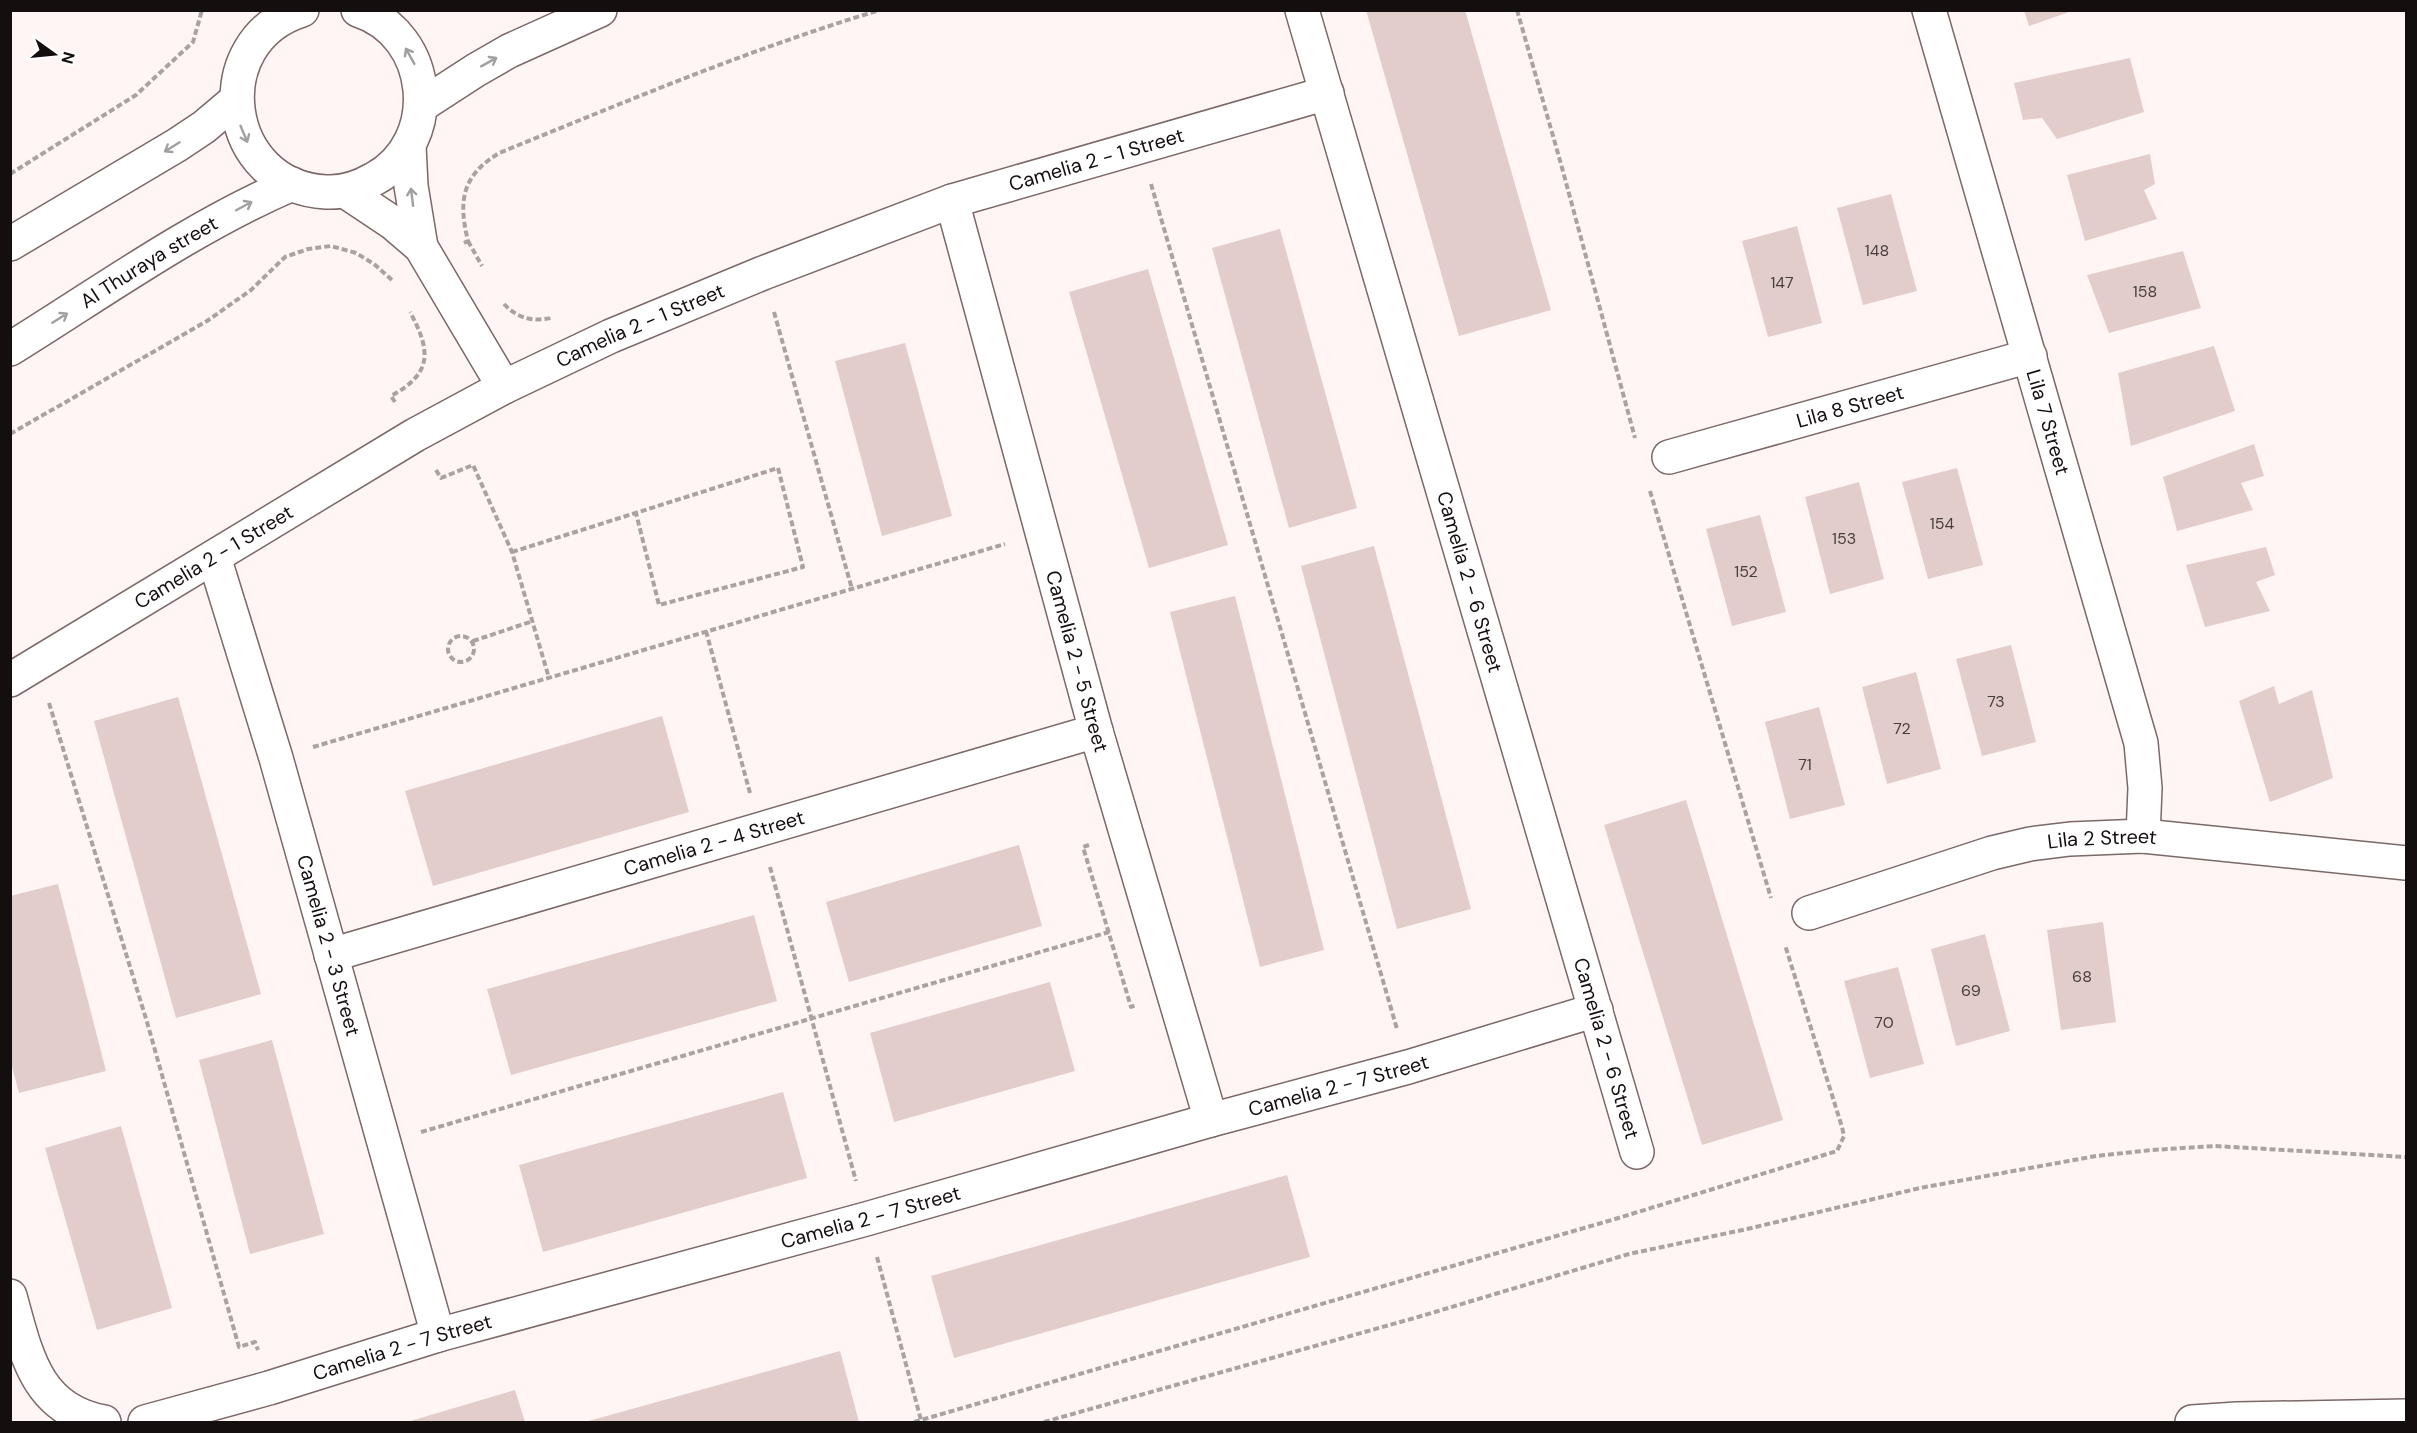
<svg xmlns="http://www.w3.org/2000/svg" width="2417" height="1433" viewBox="0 0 2417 1433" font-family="'DM Sans',sans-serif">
<rect width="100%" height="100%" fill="#fef5f4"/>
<g fill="#e3cdcb">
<polygon points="1366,10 1465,10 1551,310 1459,336"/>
<polygon points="2024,10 2072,10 2072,11 2029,26"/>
<polygon points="2130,58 2144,112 2057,139 2042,118 2023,120 2014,83"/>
<polygon points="2150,154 2155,184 2144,190 2157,219 2085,241 2067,175"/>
<polygon points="1891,194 1917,291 1863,305 1837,208"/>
<polygon points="1797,226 1822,323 1768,337 1742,241"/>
<polygon points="1280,229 1357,508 1289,528 1212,248"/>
<polygon points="2183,251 2201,308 2109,333 2087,275"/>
<polygon points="1148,269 1228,545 1149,568 1069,292"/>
<polygon points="905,343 952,516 882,536 835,361"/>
<polygon points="2214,346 2235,411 2131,446 2118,373"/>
<polygon points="2254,444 2264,476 2241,483 2253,510 2177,531 2163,477"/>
<polygon points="1957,468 1983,565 1928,579 1902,482"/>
<polygon points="1859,482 1884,579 1830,594 1805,497"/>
<polygon points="1760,515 1786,612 1732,626 1706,529"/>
<polygon points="1374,546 1471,909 1397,929 1301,566"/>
<polygon points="2266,547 2275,575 2256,582 2270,611 2205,627 2186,565"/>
<polygon points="1235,596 1324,950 1260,967 1170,612"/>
<polygon points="2011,645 2036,742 1982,756 1956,659"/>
<polygon points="1916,672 1941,769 1887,784 1862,687"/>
<polygon points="2274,686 2279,704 2312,690 2333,778 2270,802 2239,701"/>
<polygon points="178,697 261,994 176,1018 94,721"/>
<polygon points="1819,707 1845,805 1790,819 1765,722"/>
<polygon points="662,716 689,812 433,886 405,791"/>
<polygon points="1686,800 1783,1120 1702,1145 1604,825"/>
<polygon points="1019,845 1042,926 849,982 826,902"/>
<polygon points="58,884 106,1071 19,1093 10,1059 10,896"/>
<polygon points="754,915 777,1001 511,1075 487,989"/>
<polygon points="2103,922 2116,1022 2061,1030 2047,930"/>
<polygon points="1985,934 2010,1031 1956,1046 1931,949"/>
<polygon points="1898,967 1924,1064 1870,1078 1844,981"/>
<polygon points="1050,982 1075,1071 894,1122 870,1033"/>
<polygon points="272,1040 324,1234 250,1254 199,1060"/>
<polygon points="783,1092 807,1178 543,1252 519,1165"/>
<polygon points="121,1126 172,1308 97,1330 45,1148"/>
<polygon points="1287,1175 1310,1257 954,1358 931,1276"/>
<polygon points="840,1351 859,1422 585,1422"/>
<polygon points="515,1390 525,1422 407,1422"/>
</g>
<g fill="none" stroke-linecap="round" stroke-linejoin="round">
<g stroke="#7b6867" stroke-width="36">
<g id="minor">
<path d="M302 10C203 41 223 187 326 192 343 193 360 187 374 179 443 142 433 34 358 10"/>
<path id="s1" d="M1302 10 1637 1152"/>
<path id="s2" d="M1929 10 2141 743 2145 788 2143 836"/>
<polyline points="422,105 476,70 509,51 600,10"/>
<polyline points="409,146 411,186 421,247"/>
<polyline points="345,191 393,223 421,247 504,387"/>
<path id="s3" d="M952 201 1096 731 1211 1120"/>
<polyline points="10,244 177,145 204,127 236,100"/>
<path id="s4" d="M10 349C102 292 192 227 292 184"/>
<path id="s5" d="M1669 457 2030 356"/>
<path id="s6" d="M214 557 276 758 438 1335"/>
<path id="s7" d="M10 680 415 435 504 387 611 336 763 273 952 201 1327 93"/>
<path id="s8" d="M1809 913 1992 853 2030 844 2070 839 2143 836 2406 863"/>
<path id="s9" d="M331 955 1096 731"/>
<path d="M10 1296C26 1354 36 1410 104 1422"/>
<path id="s10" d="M145 1422 269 1388 438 1335 866 1219 1211 1120 1408 1067 1596 1010"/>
<polyline points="2192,1422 2237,1419 2406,1416"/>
</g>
</g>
<g stroke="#aaa2a1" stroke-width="4" stroke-dasharray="6 3" stroke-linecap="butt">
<polyline points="1517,10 1561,164 1635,438"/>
<polyline points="10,174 136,95 193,42 202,10"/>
<polyline points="1151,184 1397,1029"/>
<polyline points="468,241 482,266"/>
<path d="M464 243 468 241C458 200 462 176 499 153 625 102 750 49 880 10"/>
<path d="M504 304C517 318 532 322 551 318"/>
<polyline points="774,312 852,589"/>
<path d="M395 402 391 396C433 373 431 351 410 312"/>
<polyline points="10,434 207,321 251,290 285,257 308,249 331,246 356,253 374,264 394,282"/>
<polyline points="436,470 441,478 473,465 512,552 549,678"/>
<polyline points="1650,491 1771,898"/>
<polyline points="512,552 778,468 803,567 659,605 636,513"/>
<polyline points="706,631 750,793"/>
<circle cx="461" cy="649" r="13"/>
<polyline points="473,641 533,621"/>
<polyline points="49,703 147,1022 239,1347 255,1342 258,1350"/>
<polyline points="313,747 1005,544"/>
<polyline points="1089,845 1083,847 1131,1007 1136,1005"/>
<polyline points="770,867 856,1181"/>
<polyline points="421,1132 1109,932"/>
<polyline points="877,1257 921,1420"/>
<polyline points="914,1422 1615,1219 1837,1151 1844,1136 1842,1127 1785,945"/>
<polyline points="1044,1422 1418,1317 1629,1254 1747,1229 1920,1188 2096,1156 2152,1150 2215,1146 2406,1157"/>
</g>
<use href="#minor" stroke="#fff" stroke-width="33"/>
</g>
<defs><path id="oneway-shaft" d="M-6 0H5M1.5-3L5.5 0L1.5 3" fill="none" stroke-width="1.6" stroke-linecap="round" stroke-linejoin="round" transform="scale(1.5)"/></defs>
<g stroke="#a19f9f">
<use href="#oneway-shaft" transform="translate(410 56) rotate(-119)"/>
<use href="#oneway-shaft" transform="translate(489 62) rotate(-29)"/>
<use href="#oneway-shaft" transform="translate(244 134) rotate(67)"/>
<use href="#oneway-shaft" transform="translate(172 147) rotate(148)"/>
<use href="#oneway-shaft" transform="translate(412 197) rotate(-97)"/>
<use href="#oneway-shaft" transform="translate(244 206) rotate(-28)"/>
<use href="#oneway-shaft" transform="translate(60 318) rotate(-32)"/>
</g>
<g text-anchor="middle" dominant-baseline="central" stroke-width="4.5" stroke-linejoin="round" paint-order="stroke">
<g font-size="16" fill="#483e3d">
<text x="1877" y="250">148</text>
<text x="1782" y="282">147</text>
<text x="2145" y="291">158</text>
<text x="1942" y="523">154</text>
<text x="1844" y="538">153</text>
<text x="1746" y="571">152</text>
<text x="1996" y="701">73</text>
<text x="1902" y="728">72</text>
<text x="1805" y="764">71</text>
<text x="2082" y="976">68</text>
<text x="1971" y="990">69</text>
<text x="1884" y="1022">70</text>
</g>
<g font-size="20" fill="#150e0e" stroke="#fff">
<text stroke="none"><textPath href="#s7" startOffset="1210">Camelia 2 - 1 Street</textPath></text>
<text stroke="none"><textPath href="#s4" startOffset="164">Al Thuraya street</textPath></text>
<text stroke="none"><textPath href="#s7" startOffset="724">Camelia 2 - 1 Street</textPath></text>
<text stroke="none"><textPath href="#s5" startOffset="188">Lila 8 Street</textPath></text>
<text stroke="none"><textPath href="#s2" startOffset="429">Lila 7 Street</textPath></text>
<text stroke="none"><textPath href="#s7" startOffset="238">Camelia 2 - 1 Street</textPath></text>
<text stroke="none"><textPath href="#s1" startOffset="596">Camelia 2 - 6 Street</textPath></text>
<text stroke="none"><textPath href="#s3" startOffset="477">Camelia 2 - 5 Street</textPath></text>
<text stroke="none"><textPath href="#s8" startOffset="304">Lila 2 Street</textPath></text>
<text stroke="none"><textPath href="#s9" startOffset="399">Camelia 2 - 4 Street</textPath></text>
<text stroke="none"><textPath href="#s6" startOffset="405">Camelia 2 - 3 Street</textPath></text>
<text stroke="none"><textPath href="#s1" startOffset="1082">Camelia 2 - 6 Street</textPath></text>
<text stroke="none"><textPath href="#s10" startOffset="1240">Camelia 2 - 7 Street</textPath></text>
<text stroke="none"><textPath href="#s10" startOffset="754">Camelia 2 - 7 Street</textPath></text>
<text stroke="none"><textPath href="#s10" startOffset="268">Camelia 2 - 7 Street</textPath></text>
</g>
</g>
<rect width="2417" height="1433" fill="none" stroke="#150e0e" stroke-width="24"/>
<g transform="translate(54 54) rotate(105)" stroke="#ffffff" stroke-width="4.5" paint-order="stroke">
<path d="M0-4.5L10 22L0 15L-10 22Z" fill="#150e0e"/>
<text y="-9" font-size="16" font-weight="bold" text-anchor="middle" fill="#150e0e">N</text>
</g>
</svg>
